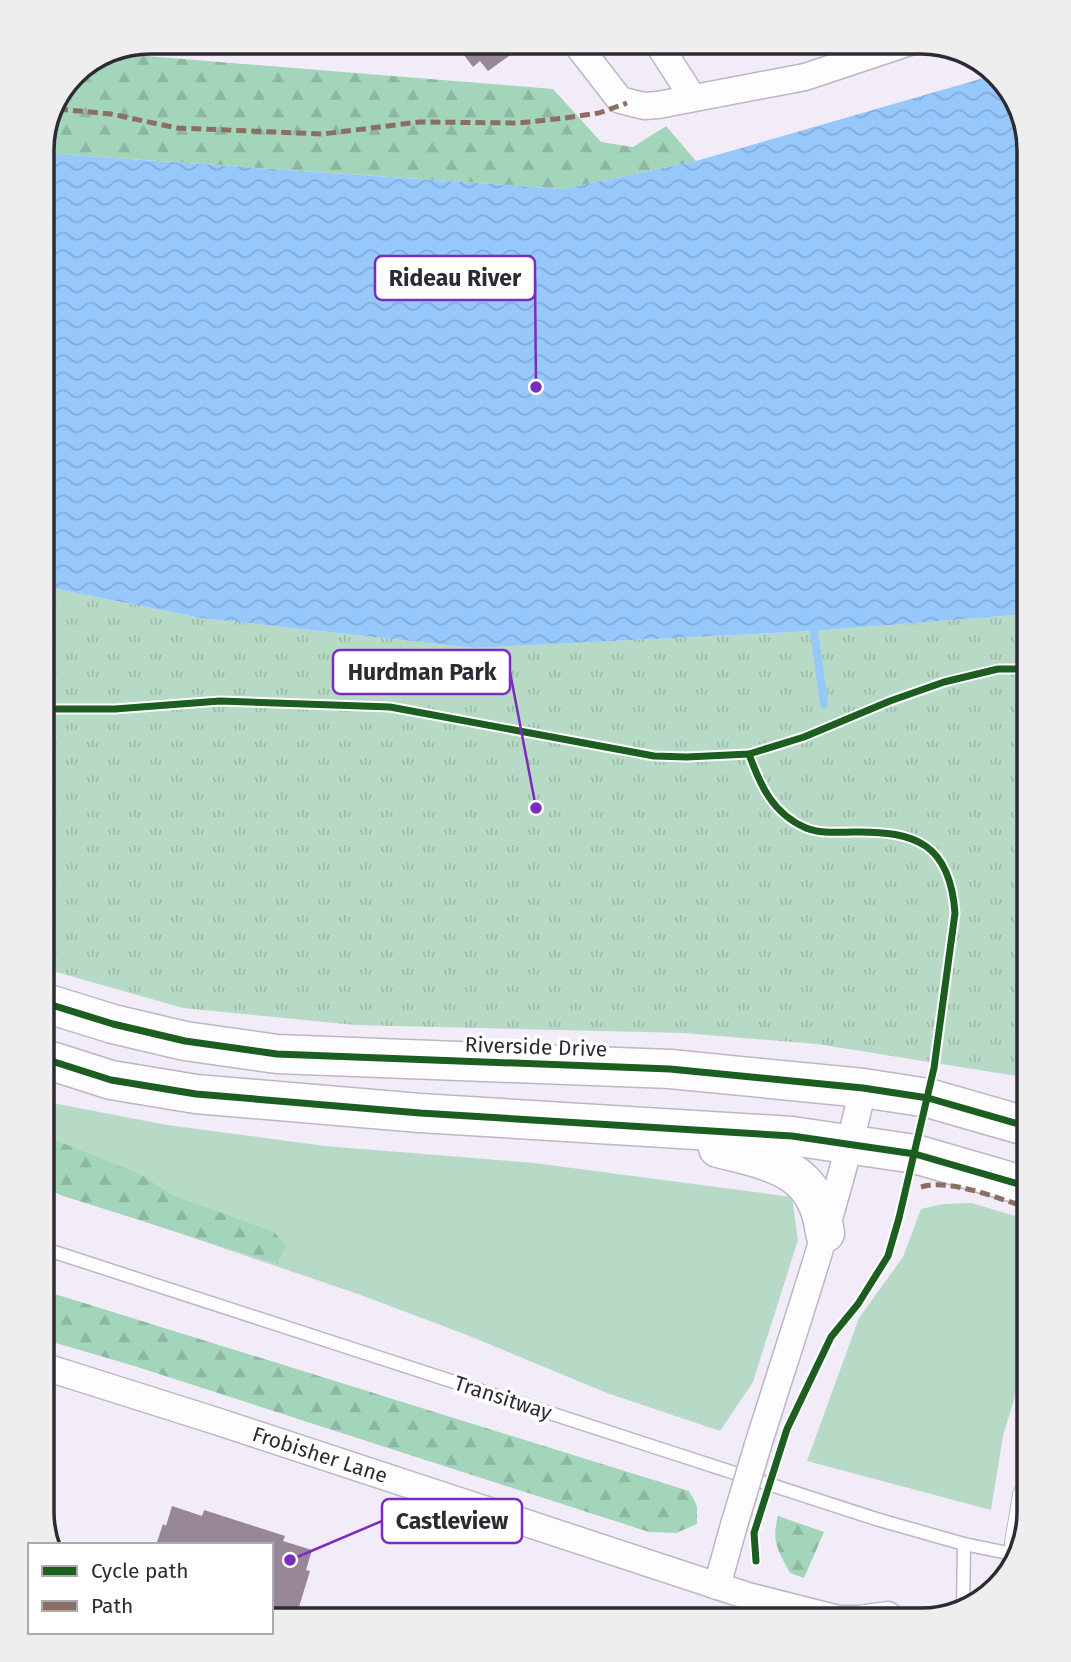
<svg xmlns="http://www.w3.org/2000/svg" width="1071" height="1662" viewBox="0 0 1071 1662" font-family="'Fira Sans',sans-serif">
<defs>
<pattern id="forest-firs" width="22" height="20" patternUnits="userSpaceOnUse" patternTransform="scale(1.75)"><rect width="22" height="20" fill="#a3d5bb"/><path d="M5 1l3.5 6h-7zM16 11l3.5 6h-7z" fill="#8db7a1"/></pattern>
<pattern id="park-tufts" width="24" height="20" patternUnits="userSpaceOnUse" patternTransform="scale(1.75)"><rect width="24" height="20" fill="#b7dac7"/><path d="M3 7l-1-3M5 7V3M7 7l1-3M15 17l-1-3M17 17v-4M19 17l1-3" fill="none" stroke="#9ebbac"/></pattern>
<pattern id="water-waves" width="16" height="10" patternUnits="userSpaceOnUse" patternTransform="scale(1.75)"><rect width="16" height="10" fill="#96c8fc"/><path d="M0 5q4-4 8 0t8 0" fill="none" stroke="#82acd9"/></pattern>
</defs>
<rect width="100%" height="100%" fill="#f1ecf8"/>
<g fill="#b7dac7">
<polygon points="42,1101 167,1125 325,1146 534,1163 792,1197 798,1240 753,1382 720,1431 607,1393 467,1335 358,1294 43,1187"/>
<polygon points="971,1203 1029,1220 1029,1349 1003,1436 991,1510 807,1461 859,1318 903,1257 921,1209 943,1204"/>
</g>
<g fill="url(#forest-firs)">
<polygon points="122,54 553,89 601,142 633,147 666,126 696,161 563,189 42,153 42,144 74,74"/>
<polygon points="42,1135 140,1174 172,1195 274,1232 286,1245 278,1264 60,1195 42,1185"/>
<polygon points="42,1290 689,1491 697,1506 697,1524 676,1533 649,1532 128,1364 42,1339"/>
<path d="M778 1516 824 1532 804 1578 790 1573C778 1550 771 1542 778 1516Z"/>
</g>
<polygon fill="url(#park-tufts)" points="42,586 201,618 474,648 814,631 1029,614 1029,1078 817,1044 683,1033 355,1025 183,1008 42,968"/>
<polygon fill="url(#water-waves)" points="994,75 1018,102 1029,151 1029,614 814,631 474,648 201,618 42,586 42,153 563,189 696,161"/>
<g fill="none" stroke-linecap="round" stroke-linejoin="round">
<polyline stroke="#96c8fc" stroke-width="8" points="814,631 824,704"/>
</g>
<g fill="#988796">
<polygon points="454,42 515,42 520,48 488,71 480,61 473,67"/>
<polygon points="172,1506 202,1516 204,1510 285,1536 283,1541 312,1550 306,1570 310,1571 295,1620 271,1620 271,1545 156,1545 163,1524 166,1526"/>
<polygon points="515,1608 529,1613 529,1611 543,1615 541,1620 511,1620"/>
</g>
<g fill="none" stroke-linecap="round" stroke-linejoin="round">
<g stroke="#bcb7c2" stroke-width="15">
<g id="service">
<polyline points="42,1248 876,1519 964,1544 1017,1555"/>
<polyline points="963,1610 964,1544"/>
</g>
</g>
<g stroke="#bcb7c2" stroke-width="29">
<g id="minor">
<polyline points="575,42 620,100 644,106 658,105 805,77 910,42"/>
<polyline points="657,42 693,98"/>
<polyline points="42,1366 216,1421 748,1596 839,1619 859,1619 888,1615"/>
<path d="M758 1445C795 1327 836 1209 863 1088"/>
<polyline points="717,1586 734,1525"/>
</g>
</g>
<g stroke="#bcb7c2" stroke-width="34">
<polyline id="tertiary" points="1021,1543 1029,1496"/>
</g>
<g stroke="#bcb7c2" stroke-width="41">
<g id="primary">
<polyline points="42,1002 113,1024 185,1041 277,1054 670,1069 863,1088 928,1098 1029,1127"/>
<polyline points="42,1058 111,1080 196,1094 420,1113 792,1136 915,1154 1029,1187"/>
<path d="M718 1148C773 1162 817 1168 825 1233"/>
</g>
</g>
<use href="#service" stroke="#fdfcfe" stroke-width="12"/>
<use href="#minor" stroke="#fdfcfe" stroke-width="26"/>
<use href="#tertiary" stroke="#fdfcfe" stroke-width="32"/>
<use href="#primary" stroke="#fdfcfe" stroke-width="38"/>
<g stroke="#bcb7c2" stroke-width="29" stroke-linecap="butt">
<polyline id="minor-bridge" points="734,1525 758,1445"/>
</g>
<use href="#minor-bridge" stroke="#fdfcfe" stroke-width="26"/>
<g stroke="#8d6e63" stroke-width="5" stroke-dasharray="10 5" stroke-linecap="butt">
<polyline points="58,109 111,114 177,128 323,134 419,122 519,123 565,118 599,113 627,103"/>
<path d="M921 1187C950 1178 999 1199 1029 1208"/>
</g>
<g stroke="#fff" stroke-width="11">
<g id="cycleway">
<polyline points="42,709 115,709 220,701 390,707 654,756 687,757 749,754 804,737 890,701 944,682 998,669 1029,669"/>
<path d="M749 754C760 785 773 814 806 828 821 834 838 832 854 832 916 831 950 844 955 913L934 1068 899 1218 888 1256 858 1304 831 1337 787 1429 754 1533 756 1561"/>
<polyline points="42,1002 113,1024 185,1041 277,1054 670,1069 863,1088 928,1098 1029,1127"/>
<polyline points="42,1058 111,1080 196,1094 420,1113 792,1136 915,1154 1029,1187"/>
</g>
</g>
<use href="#cycleway" stroke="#1b5e20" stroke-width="7"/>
</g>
<g text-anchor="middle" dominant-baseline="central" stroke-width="7" stroke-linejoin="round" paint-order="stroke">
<g font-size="21" fill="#2e2a34" stroke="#fff">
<text transform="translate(536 1047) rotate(2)">Riverside Drive</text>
<text transform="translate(503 1398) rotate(18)">Transitway</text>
<text transform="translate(320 1455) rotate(18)">Frobisher Lane</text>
</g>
</g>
<path d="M0 0H1071V1662H0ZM150 54H921A96 96 0 0 1 1017 150V1512A96 96 0 0 1 921 1608H150A96 96 0 0 1 54 1512V150A96 96 0 0 1 150 54Z" fill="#eeeeef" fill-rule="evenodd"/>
<path fill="none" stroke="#2e2a34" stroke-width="3.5" d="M150 54H921A96 96 0 0 1 1017 150V1512A96 96 0 0 1 921 1608H150A96 96 0 0 1 54 1512V150A96 96 0 0 1 150 54Z"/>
<path fill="none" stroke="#7b2cbf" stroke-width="2.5" d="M536 387L535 278M536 808L510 672M290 1560L382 1521"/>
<g fill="#7b2cbf" stroke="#fff" stroke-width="2.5">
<circle cx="536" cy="387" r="7"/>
<circle cx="536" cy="808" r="7"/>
<circle cx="290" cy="1560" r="7"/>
</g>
<g fill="#fff" stroke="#7b2cbf" stroke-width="2.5">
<rect x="375" y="256" width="160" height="44" rx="7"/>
<rect x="333" y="650" width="177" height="44" rx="7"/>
<rect x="382" y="1499" width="140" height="44" rx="7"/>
</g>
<g font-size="23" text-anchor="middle" font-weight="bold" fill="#2e2a34">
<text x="455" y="286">Rideau River</text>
<text x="422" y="680">Hurdman Park</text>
<text x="452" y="1529">Castleview</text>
</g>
<rect x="28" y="1543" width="245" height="91" fill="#ffffff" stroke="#abaaae" stroke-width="2"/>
<rect x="42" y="1566" width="35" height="10" fill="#1b5e20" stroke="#abaaae" stroke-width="2"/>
<text x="91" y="1578" font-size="21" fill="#2e2a34">Cycle path</text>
<rect x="42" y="1601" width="35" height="10" fill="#8d6e63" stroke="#abaaae" stroke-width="2"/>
<text x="91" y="1613" font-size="21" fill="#2e2a34">Path</text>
</svg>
